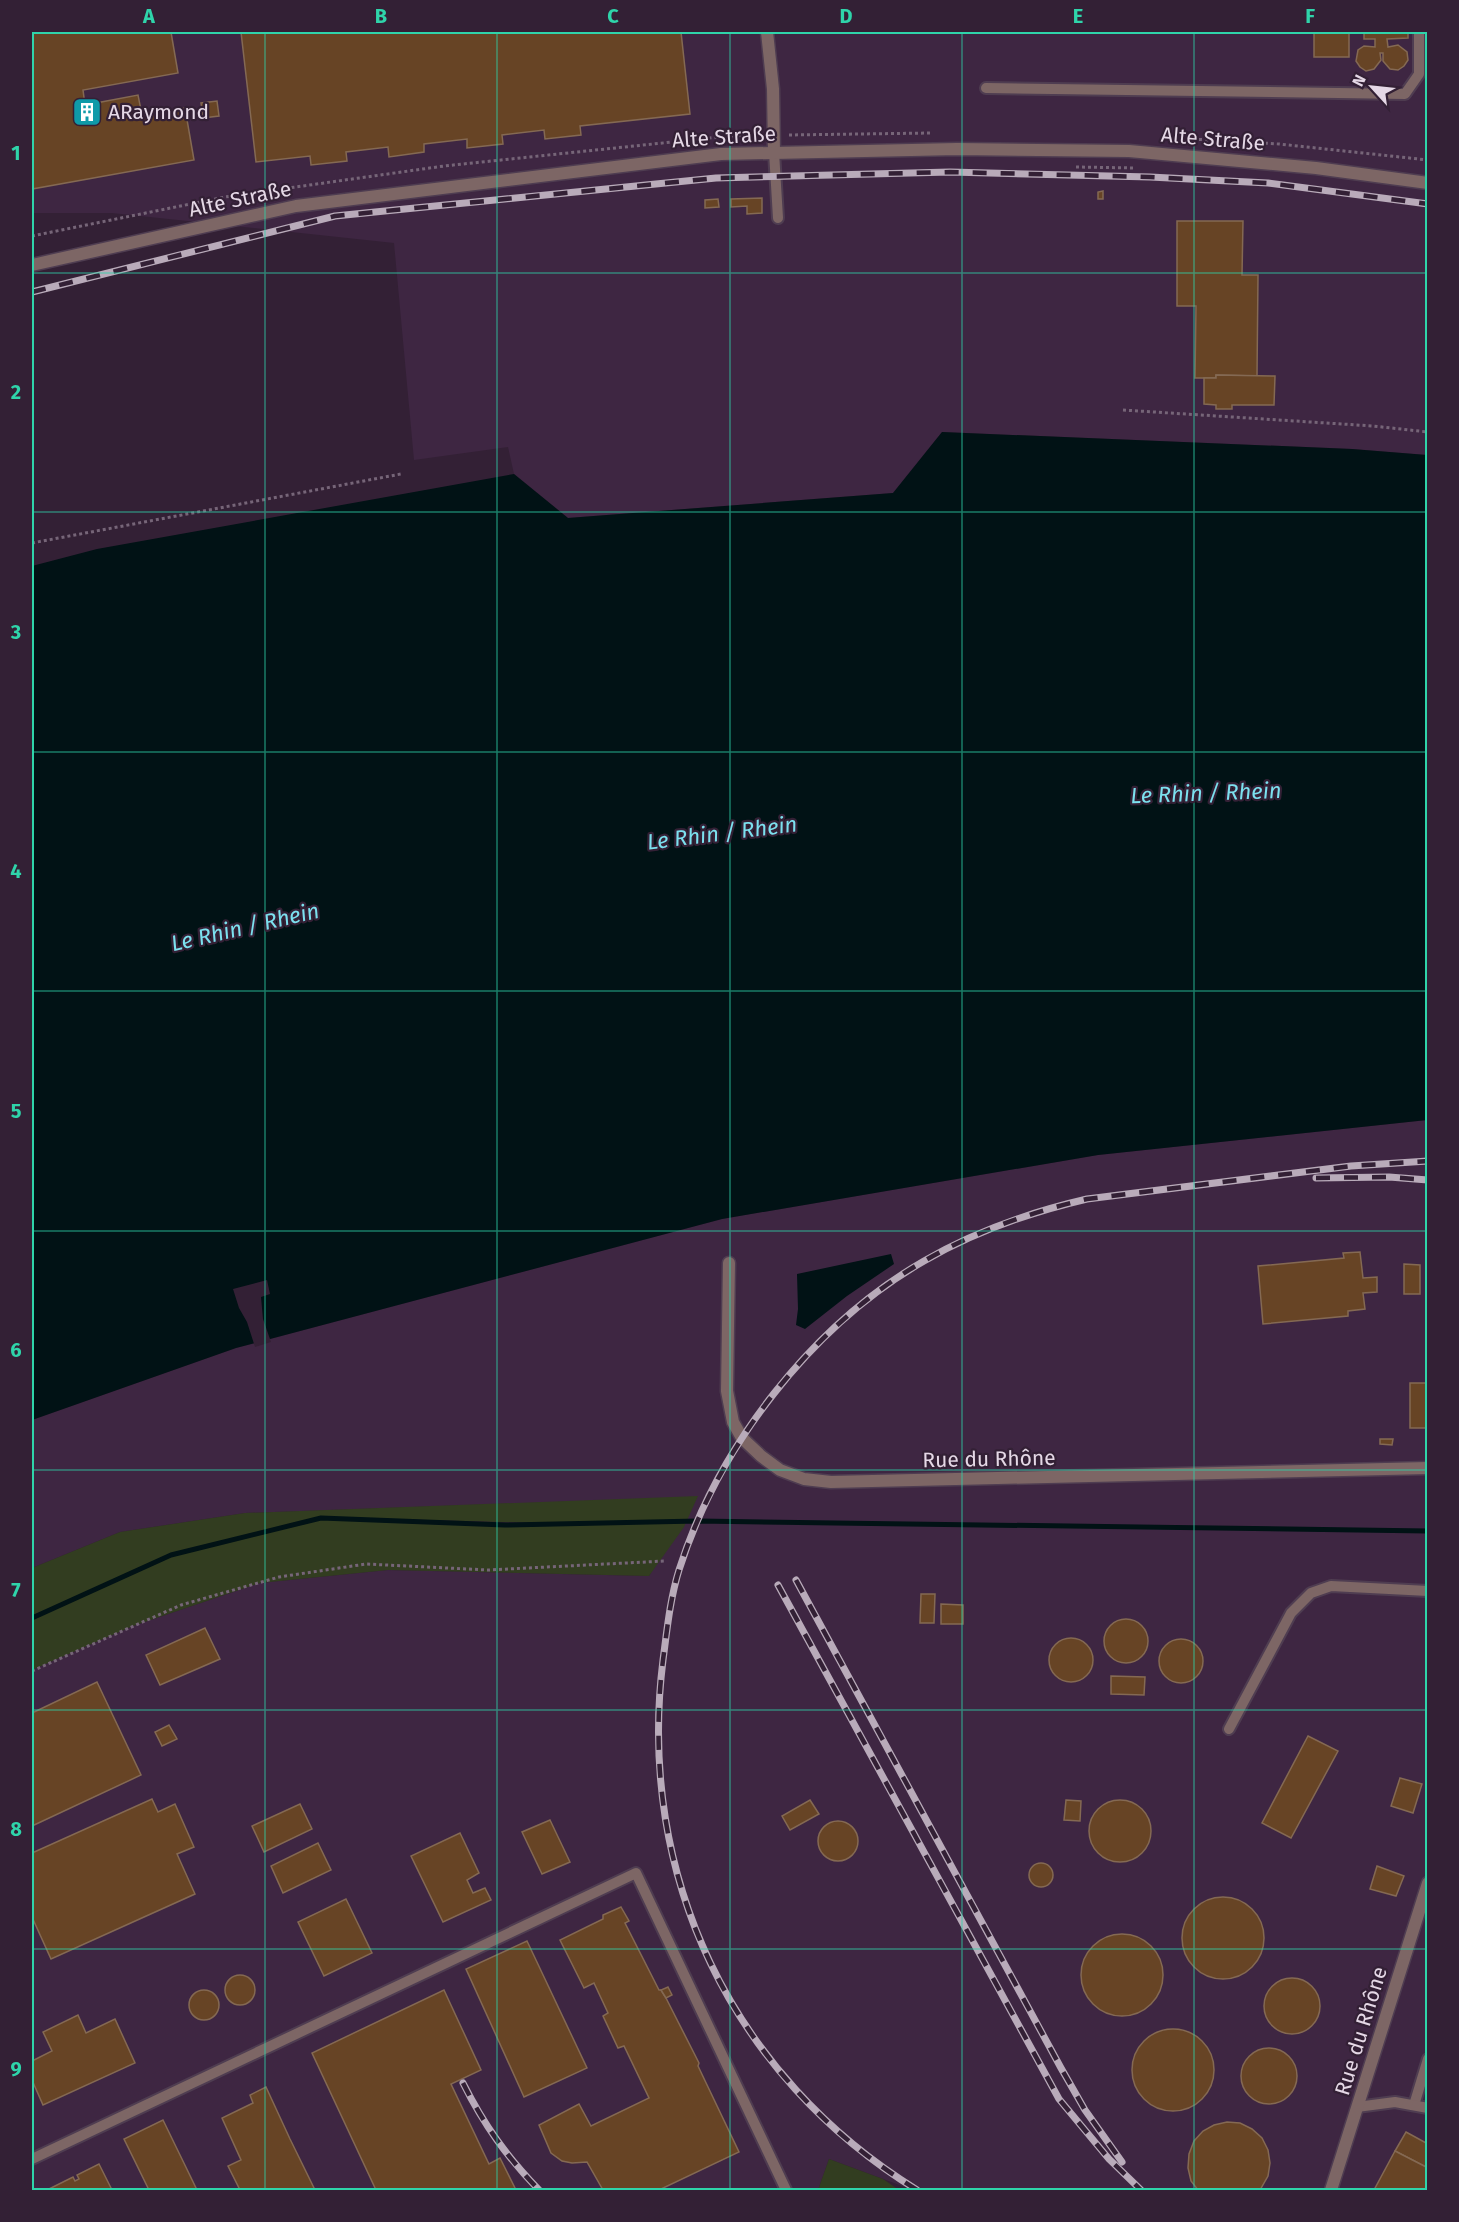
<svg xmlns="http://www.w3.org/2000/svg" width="1459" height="2222" viewBox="0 0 1459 2222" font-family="'Fira Sans',sans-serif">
<rect width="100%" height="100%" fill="#332035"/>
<g fill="#3e2642">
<polygon points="32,32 1427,32 1427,455 1352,449 942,432 893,493 568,518 514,474 508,447 414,460 394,243 112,213 32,213"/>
<polygon points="1427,1120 1427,2190 913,2190 829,2159 818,2190 32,2190 32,1670 133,1626 260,1583 388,1570 649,1576 697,1497 245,1513 120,1532 32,1568 32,1420 236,1348 722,1219 1098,1155"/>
</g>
<g fill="#323d20" fill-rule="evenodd">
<path d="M698 1496 684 1527 649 1576 388 1570 260 1583 133 1626 32 1670V1568L120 1532 245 1513ZM389 1520 390 1519 617 1525H505Z"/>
<polygon points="829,2159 883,2179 899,2190 818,2190"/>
</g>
<g fill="#011215">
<polygon points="942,432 1352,449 1427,455 1427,1120 1098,1155 722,1219 236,1348 32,1420 32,566 97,549 514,474 568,518 893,493"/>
<polygon points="891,1254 894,1264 847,1296 805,1329 796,1325 798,1309 797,1274"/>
</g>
<polygon fill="#332035" points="267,1280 270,1294 261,1297 263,1319 271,1342 255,1347 247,1322 239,1308 233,1289"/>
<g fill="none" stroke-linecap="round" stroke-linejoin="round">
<polyline stroke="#011215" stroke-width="5" points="32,1618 171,1555 321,1518 505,1525 698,1521 1428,1531"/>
</g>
<g fill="#674425" stroke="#846953" stroke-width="1.5">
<polygon points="32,32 171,32 178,73 83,90 85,105 138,95 142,115 185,108 194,160 32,189"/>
<polygon points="241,32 681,32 690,114 580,126 581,135 545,139 544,130 502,135 503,144 467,148 467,139 424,144 424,152 389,157 388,147 346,152 347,161 311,165 310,156 256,162"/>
<rect x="1314" y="32" width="35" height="25"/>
<polygon points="1364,32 1408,32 1408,38 1387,39 1388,47 1398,45 1407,52 1408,60 1404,66 1398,70 1390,69 1383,61 1383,53 1380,53 1381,60 1374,69 1366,71 1360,67 1356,61 1358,50 1364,46 1375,47 1375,39 1364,39"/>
<polygon points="217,101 219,116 203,118 201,103"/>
<polygon points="1103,191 1103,199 1098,199 1098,192"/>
<polygon points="762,198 762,213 747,214 747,206 731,207 731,199"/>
<polygon points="718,199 719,207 705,208 705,200"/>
<polygon points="1177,221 1243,221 1242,275 1258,275 1257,376 1216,375 1216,378 1195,378 1196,306 1177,306"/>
<polygon points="1216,375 1275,376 1274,405 1232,405 1232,409 1216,409 1216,405 1204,404 1204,378 1216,378"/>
<polygon points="1360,1252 1363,1278 1377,1277 1377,1292 1363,1293 1365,1309 1348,1311 1348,1316 1263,1324 1258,1266 1344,1258 1343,1253"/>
<polygon points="1404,1264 1420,1265 1420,1294 1404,1294"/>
<rect x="1410" y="1383" width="18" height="45"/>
<polygon points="1380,1439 1393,1439 1392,1445 1380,1444"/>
<polygon points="921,1594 935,1594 934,1623 920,1623"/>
<polygon points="941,1604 963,1605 963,1624 941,1624"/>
<circle cx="1126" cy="1641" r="22"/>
<polygon points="205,1628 220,1659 160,1685 146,1655"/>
<circle cx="1071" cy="1660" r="22"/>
<circle cx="1181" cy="1661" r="22"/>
<polygon points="1111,1676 1145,1677 1144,1695 1111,1694"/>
<polygon points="97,1682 141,1775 32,1826 32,1713"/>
<polygon points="169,1725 177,1739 162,1746 155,1732"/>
<polygon points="1308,1736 1338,1751 1291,1838 1262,1823"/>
<polygon points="1400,1778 1422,1784 1413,1813 1391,1806"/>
<polygon points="152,1799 158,1812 175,1804 194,1847 177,1854 195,1894 51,1959 32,1917 32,1853"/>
<circle cx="1120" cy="1831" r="31"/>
<polygon points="810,1800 819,1814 790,1830 782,1816"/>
<polygon points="1066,1800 1081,1801 1080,1821 1064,1820"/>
<polygon points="300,1804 312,1829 264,1852 252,1826"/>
<polygon points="550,1820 570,1862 542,1874 522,1832"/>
<circle cx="838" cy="1841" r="20"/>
<polygon points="460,1833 479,1873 467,1880 473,1893 485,1888 491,1900 443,1922 411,1856"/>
<polygon points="318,1843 331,1870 283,1893 271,1866"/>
<circle cx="1041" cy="1875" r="12"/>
<polygon points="1377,1866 1404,1876 1396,1896 1370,1889"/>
<circle cx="1223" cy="1938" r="41"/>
<polygon points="346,1899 372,1953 324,1976 298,1922"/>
<polygon points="621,1907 629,1921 625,1923 659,1990 661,1990 666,1998 699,2063 698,2066 739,2152 659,2190 603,2190 587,2162 572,2163 562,2161 551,2153 539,2125 579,2104 591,2126 649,2098 624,2046 618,2048 603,2016 608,2013 594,1983 584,1988 560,1940 603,1919 603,1915"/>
<circle cx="1122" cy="1975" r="41"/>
<polygon points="527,1941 587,2068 524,2097 466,1969"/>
<circle cx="240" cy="1990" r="15"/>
<circle cx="1292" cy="2006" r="28"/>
<polygon points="668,1987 672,1995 666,1998 661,1990"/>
<circle cx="204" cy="2005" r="15"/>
<polygon points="444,1990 481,2070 451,2084 489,2164 500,2158 516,2190 376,2190 312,2053"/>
<polygon points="78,2015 86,2033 115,2019 135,2063 43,2105 32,2080 32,2061 52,2051 43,2032"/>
<circle cx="1173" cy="2070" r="41"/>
<circle cx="1269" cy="2076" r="28"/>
<polygon points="266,2087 290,2139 315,2190 240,2190 228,2166 241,2160 222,2118 253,2103 250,2095"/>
<polygon points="163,2120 197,2190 149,2190 124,2139"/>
<polygon points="1227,2122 1240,2123 1252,2129 1262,2138 1268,2150 1270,2163 1268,2176 1260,2190 1198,2190 1191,2181 1188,2168 1189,2154 1194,2141 1203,2131 1214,2125"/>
<polygon points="1406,2132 1428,2144 1428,2168 1395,2151"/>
<polygon points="1395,2151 1428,2168 1428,2190 1374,2190"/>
<polygon points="99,2164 112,2190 47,2190 73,2177 75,2181 79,2179 77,2175"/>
</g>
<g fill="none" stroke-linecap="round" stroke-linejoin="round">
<g stroke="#4f3d51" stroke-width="14">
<g id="service">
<polyline points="986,88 1405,94 1419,74 1419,32"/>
<polyline points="774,152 778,218"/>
<polyline points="1229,1729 1291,1613 1311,1593 1331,1586 1428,1591"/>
<polyline points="1414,2105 1428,2059"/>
<polyline points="1357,2107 1395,2102 1428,2108"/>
<polyline points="32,2159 636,1873 786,2190"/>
</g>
</g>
<g stroke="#4f3d51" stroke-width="15">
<g id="minor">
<polyline points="767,32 773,89 774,152"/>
<polyline points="729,1263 727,1391 733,1422 742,1438 761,1456 780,1470 804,1479 831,1482 1428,1468"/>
<polyline points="1331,2190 1428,1883"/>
</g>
</g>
<g stroke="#4f3d51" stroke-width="15">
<polyline id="tertiary" points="32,265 296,206 721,154 957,149 1129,151 1316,168 1428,183"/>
</g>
<g stroke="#766578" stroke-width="3" stroke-dasharray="3 3" stroke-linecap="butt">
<polyline points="789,135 932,133"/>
<polyline points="1175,138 1279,144 1428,160"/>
<polyline points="1076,167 1136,168"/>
<polyline points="32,236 225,197 444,166 729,136 761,135"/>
<polyline points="1123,410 1373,426 1428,432"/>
<polyline points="32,543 401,474"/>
<polyline points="32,1671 181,1605 279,1577 366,1564 488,1570 665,1561"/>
</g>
<use href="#service" stroke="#7d6665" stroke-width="10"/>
<use href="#minor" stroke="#7d6665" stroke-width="12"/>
<use href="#tertiary" stroke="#7d6665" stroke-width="12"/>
<g stroke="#b9abba" stroke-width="7">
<g id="rail">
<polyline points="32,292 335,216 716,178 950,172 1150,177 1268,183 1428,204"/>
<polyline points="1316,1178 1389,1177 1428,1180"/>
<polyline points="796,1580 1061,2068 1085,2110 1122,2162"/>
<polyline points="778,1585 1059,2099 1109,2159 1141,2190"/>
<path d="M463 2083C484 2125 507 2157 539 2190"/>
<path d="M917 2190C732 2076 636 1876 663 1660 667 1630 670 1599 679 1570 718 1447 811 1326 924 1261 974 1232 1031 1212 1087 1199L1351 1166 1428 1161"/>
</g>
</g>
<use href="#rail" stroke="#332035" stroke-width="4.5" stroke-dasharray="14" stroke-linecap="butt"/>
</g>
<path fill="none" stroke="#2fd4aa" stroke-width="1.5" stroke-opacity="0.55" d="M265 32V2190M497 32V2190M730 32V2190M962 32V2190M1194 32V2190M32 273H1428M32 512H1428M32 752H1428M32 991H1428M32 1231H1428M32 1470H1428M32 1710H1428M32 1949H1428"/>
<defs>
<g id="building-square" transform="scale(1.5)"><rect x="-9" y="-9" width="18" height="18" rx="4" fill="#0f9aa8" stroke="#332035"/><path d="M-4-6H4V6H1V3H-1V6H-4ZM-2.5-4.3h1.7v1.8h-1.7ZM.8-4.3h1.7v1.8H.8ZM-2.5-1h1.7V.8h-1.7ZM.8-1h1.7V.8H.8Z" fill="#fff"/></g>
</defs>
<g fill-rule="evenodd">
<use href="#building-square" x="87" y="112"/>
</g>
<g text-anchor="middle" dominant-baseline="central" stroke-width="4.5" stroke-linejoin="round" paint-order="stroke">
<g font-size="21" fill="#e5d8e6" stroke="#332035" text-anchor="start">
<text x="108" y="112">ARaymond</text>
</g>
<g font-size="21" fill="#e5d8e6" stroke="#332035">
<text transform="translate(724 137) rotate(-4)">Alte Straße</text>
<text transform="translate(1213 139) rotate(5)">Alte Straße</text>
<text transform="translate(240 199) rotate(-12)">Alte Straße</text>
<text transform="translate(989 1459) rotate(-1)">Rue du Rhône</text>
<text transform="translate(1361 2031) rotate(-73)">Rue du Rhône</text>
</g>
<g font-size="22" font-style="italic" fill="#7ce1ef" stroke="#332035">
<text transform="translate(1206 793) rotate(-2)">Le Rhin / Rhein</text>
<text transform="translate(722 833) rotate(-7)">Le Rhin / Rhein</text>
<text transform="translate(245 927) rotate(-13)">Le Rhin / Rhein</text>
</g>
</g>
<rect width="1459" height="2222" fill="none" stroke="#332035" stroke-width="66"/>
<g transform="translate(1372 87) rotate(297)" stroke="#332035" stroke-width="4.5" paint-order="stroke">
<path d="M0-4.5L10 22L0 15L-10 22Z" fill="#e5d8e6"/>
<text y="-9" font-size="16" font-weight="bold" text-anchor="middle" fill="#e5d8e6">N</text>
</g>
<rect x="33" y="33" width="1393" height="2156" fill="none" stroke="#2fd4aa" stroke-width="2"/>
<g font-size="20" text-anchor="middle" font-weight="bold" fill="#2fd4aa">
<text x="149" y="23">A</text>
<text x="381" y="23">B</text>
<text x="613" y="23">C</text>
<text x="846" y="23">D</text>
<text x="1078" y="23">E</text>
<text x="1310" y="23">F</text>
<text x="16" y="160">1</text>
<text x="16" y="399">2</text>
<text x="16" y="639">3</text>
<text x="16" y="878">4</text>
<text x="16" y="1118">5</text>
<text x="16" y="1357">6</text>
<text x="16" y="1597">7</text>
<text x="16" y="1836">8</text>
<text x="16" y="2076">9</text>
</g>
</svg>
